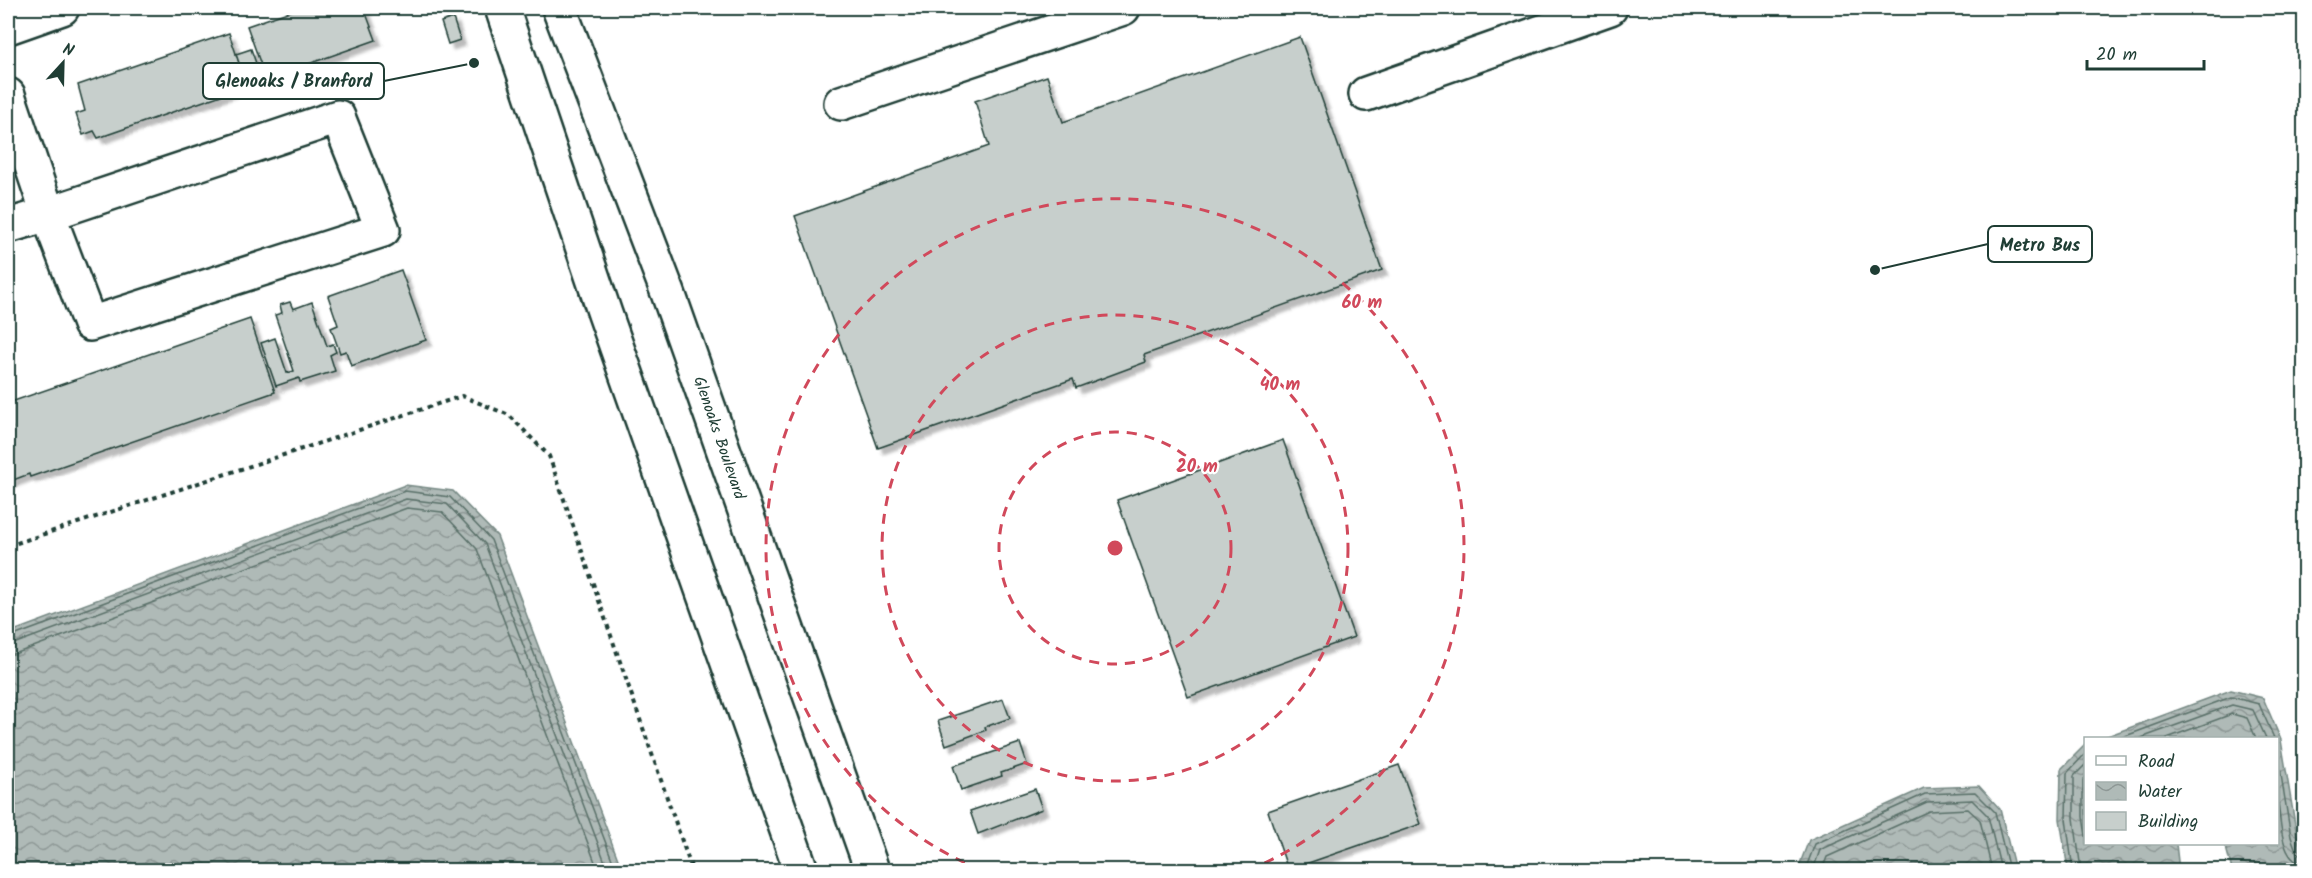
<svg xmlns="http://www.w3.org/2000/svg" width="2312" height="878" viewBox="0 0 2312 878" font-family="Kalam,sans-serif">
<defs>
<pattern id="water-waves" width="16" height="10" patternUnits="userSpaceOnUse" patternTransform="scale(1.5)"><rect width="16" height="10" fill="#afbab7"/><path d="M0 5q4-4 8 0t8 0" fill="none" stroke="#8e9896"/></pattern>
<filter id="shadow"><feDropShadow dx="5.5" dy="5.5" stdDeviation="1.5" flood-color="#0004"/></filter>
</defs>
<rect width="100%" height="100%" fill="#fff"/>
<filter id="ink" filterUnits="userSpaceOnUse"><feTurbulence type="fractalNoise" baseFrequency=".0167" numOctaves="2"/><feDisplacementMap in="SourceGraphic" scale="12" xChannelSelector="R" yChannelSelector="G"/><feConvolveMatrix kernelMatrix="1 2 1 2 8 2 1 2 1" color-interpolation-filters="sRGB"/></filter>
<g filter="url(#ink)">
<g fill="url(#water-waves)" stroke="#758883" stroke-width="1.5">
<polygon points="405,485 453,491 497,536 622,870 8,870 8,633"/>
<polygon points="2231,690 2263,698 2281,740 2297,836 2304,857 2304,870 2232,870 2225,844 2278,844 2278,738 2102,738"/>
<polygon points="2085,745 2086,844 2176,844 2179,870 2068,870 2060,819 2061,769"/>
<polygon points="1979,786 2000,809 2015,870 1800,870 1799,866 1809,840 1924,788"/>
</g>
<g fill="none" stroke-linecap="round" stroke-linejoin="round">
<g stroke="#596f68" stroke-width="1.5">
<polyline points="8,638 405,491 450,497 491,540 616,870"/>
<polyline points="8,646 406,499 447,504 485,544 608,870"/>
<polyline points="8,655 17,653 407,508 442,512 477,549 598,870"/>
<polyline points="2120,738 2231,697 2259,704 2274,738"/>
<polyline points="2141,738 2232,705 2253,710 2266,738"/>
<polyline points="2167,738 2232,714 2247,718 2256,738"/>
<polyline points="2278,756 2291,837 2297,853 2304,856"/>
<polyline points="2086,777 2083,780 2083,817 2086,836"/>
<path d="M2278 802C2281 820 2280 862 2304 864"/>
<polyline points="1805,870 1815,844 1925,794 1975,792 1995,812 2009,870"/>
<polyline points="1813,870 1820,850 1927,802 1972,800 1988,816 2001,870"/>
<polyline points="1822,870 1827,857 1929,811 1968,809 1980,820 1992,870"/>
<polyline points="2073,870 2066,819 2067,773 2086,753"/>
<polyline points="2081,870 2074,818 2074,776 2086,764"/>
</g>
</g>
<g fill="#c7cfcc" stroke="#1f3d34" stroke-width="1.5" filter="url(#shadow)">
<polygon points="299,8 364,8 376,40 266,79 247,26"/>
<polygon points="453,18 460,40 448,44 441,22"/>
<polygon points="229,33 247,86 98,138 94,131 83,135 76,114 85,111 78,85"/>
<polygon points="1300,37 1382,270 1144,355 1146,362 1076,388 1073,379 878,448 795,216 989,146 975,101 1047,76 1063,122"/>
<polygon points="251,49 257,66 261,65 265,75 245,81 236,54"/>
<polygon points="401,270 426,340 351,366 346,351 340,353 331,328 338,325 328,296"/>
<polygon points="290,302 293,309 312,302 327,346 333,344 336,352 330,355 335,371 300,382 299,378 276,386 261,343 275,338 287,373 294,371 275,315 282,313 280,305"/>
<polygon points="250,319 275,392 30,477 29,474 8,482 8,430 12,428 8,415 8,403"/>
<polygon points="1283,440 1354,637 1188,697 1117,500"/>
<polygon points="1003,699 1010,718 985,727 986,730 946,745 938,721"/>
<polygon points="1020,743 1027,764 1001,773 1002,776 961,790 953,766"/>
<polygon points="1399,765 1421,824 1288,870 1268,811"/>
<polygon points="1035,789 1042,809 978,834 970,811"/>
</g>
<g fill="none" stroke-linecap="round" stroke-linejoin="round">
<g stroke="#1f3d34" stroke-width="38">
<g id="minor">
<polyline points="1366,94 1610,8"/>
<polyline points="8,95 48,214 8,226"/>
<polyline points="841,103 1123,8"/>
<polygon points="338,117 383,230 90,324 48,214"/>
</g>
</g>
<g stroke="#1f3d34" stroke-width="38">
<g id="major">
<polyline points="502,8 605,314 801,870"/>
<polyline points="559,8 668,293 872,870"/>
<polyline points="8,27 62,8"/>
</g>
</g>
<polyline stroke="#1f3d34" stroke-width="4" stroke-dasharray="4.5 4.5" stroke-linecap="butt" points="8,546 462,396 509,415 549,456 692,870"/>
<use href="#minor" stroke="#fff" stroke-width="33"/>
<use href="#major" stroke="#fff" stroke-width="33"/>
</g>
</g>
<g fill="none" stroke="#d1495b" stroke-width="3" stroke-dasharray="10 8">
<circle cx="1115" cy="548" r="116"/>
<circle cx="1115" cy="548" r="233"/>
<path d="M981 870A349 349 0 1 1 1249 870"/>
</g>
<g text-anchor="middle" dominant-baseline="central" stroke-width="4.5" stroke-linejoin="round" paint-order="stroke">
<g font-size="16" fill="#1f3d34" stroke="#fff">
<text transform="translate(719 438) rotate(71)">Glenoaks Boulevard</text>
</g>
</g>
<circle cx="1115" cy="548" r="9" fill="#d1495b" stroke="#fff" stroke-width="3"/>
<g font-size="18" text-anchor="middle" font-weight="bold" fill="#d1495b" stroke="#fff" stroke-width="4.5" stroke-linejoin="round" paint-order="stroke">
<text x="1362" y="308">60 m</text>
<text x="1280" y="390">40 m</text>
<text x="1197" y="472">20 m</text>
</g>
<path fill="none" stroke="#1f3d34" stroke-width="2" d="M474 63L384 81M1875 270L1988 244"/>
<g fill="#1f3d34" stroke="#fff" stroke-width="2">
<circle cx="474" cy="63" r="6"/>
<circle cx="1875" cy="270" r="6"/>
</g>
<g fill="#fff" stroke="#1f3d34" stroke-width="2">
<rect x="203" y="63" width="181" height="36" rx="6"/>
<rect x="1988" y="226" width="104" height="36" rx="6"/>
</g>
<g font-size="18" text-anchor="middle" font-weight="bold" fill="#1f3d34">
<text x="294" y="87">Glenoaks / Branford</text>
<text x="2040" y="251">Metro Bus</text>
</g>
<rect width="2312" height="878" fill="none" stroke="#fff" stroke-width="30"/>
<rect x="15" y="15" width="2282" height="848" fill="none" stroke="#1f3d34" stroke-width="2" filter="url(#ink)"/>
<rect x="2084" y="737" width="195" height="108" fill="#ffffff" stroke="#a5b1ae" stroke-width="1.5"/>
<rect x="2096" y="756" width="30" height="9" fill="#ffffff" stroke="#a5b1ae" stroke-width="1.5"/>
<text x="2138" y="767" font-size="18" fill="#1f3d34">Road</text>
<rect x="2096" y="782" width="30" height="18" fill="url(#water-waves)" stroke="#a5b1ae" stroke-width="1.5"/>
<text x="2138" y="797" font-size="18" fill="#1f3d34">Water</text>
<rect x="2096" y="812" width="30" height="18" fill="#c7cfcc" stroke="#a5b1ae" stroke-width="1.5"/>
<text x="2138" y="827" font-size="18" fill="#1f3d34">Building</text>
<g transform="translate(63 63) rotate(22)" stroke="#ffffff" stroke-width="4.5" paint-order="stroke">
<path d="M0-4.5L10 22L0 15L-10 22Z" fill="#1f3d34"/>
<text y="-9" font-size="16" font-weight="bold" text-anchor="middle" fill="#1f3d34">N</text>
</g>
<path d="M2087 60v9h117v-9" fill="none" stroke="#1f3d34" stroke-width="3"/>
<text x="2096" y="60" font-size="18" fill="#1f3d34" stroke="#ffffff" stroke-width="4.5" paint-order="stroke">20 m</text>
</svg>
